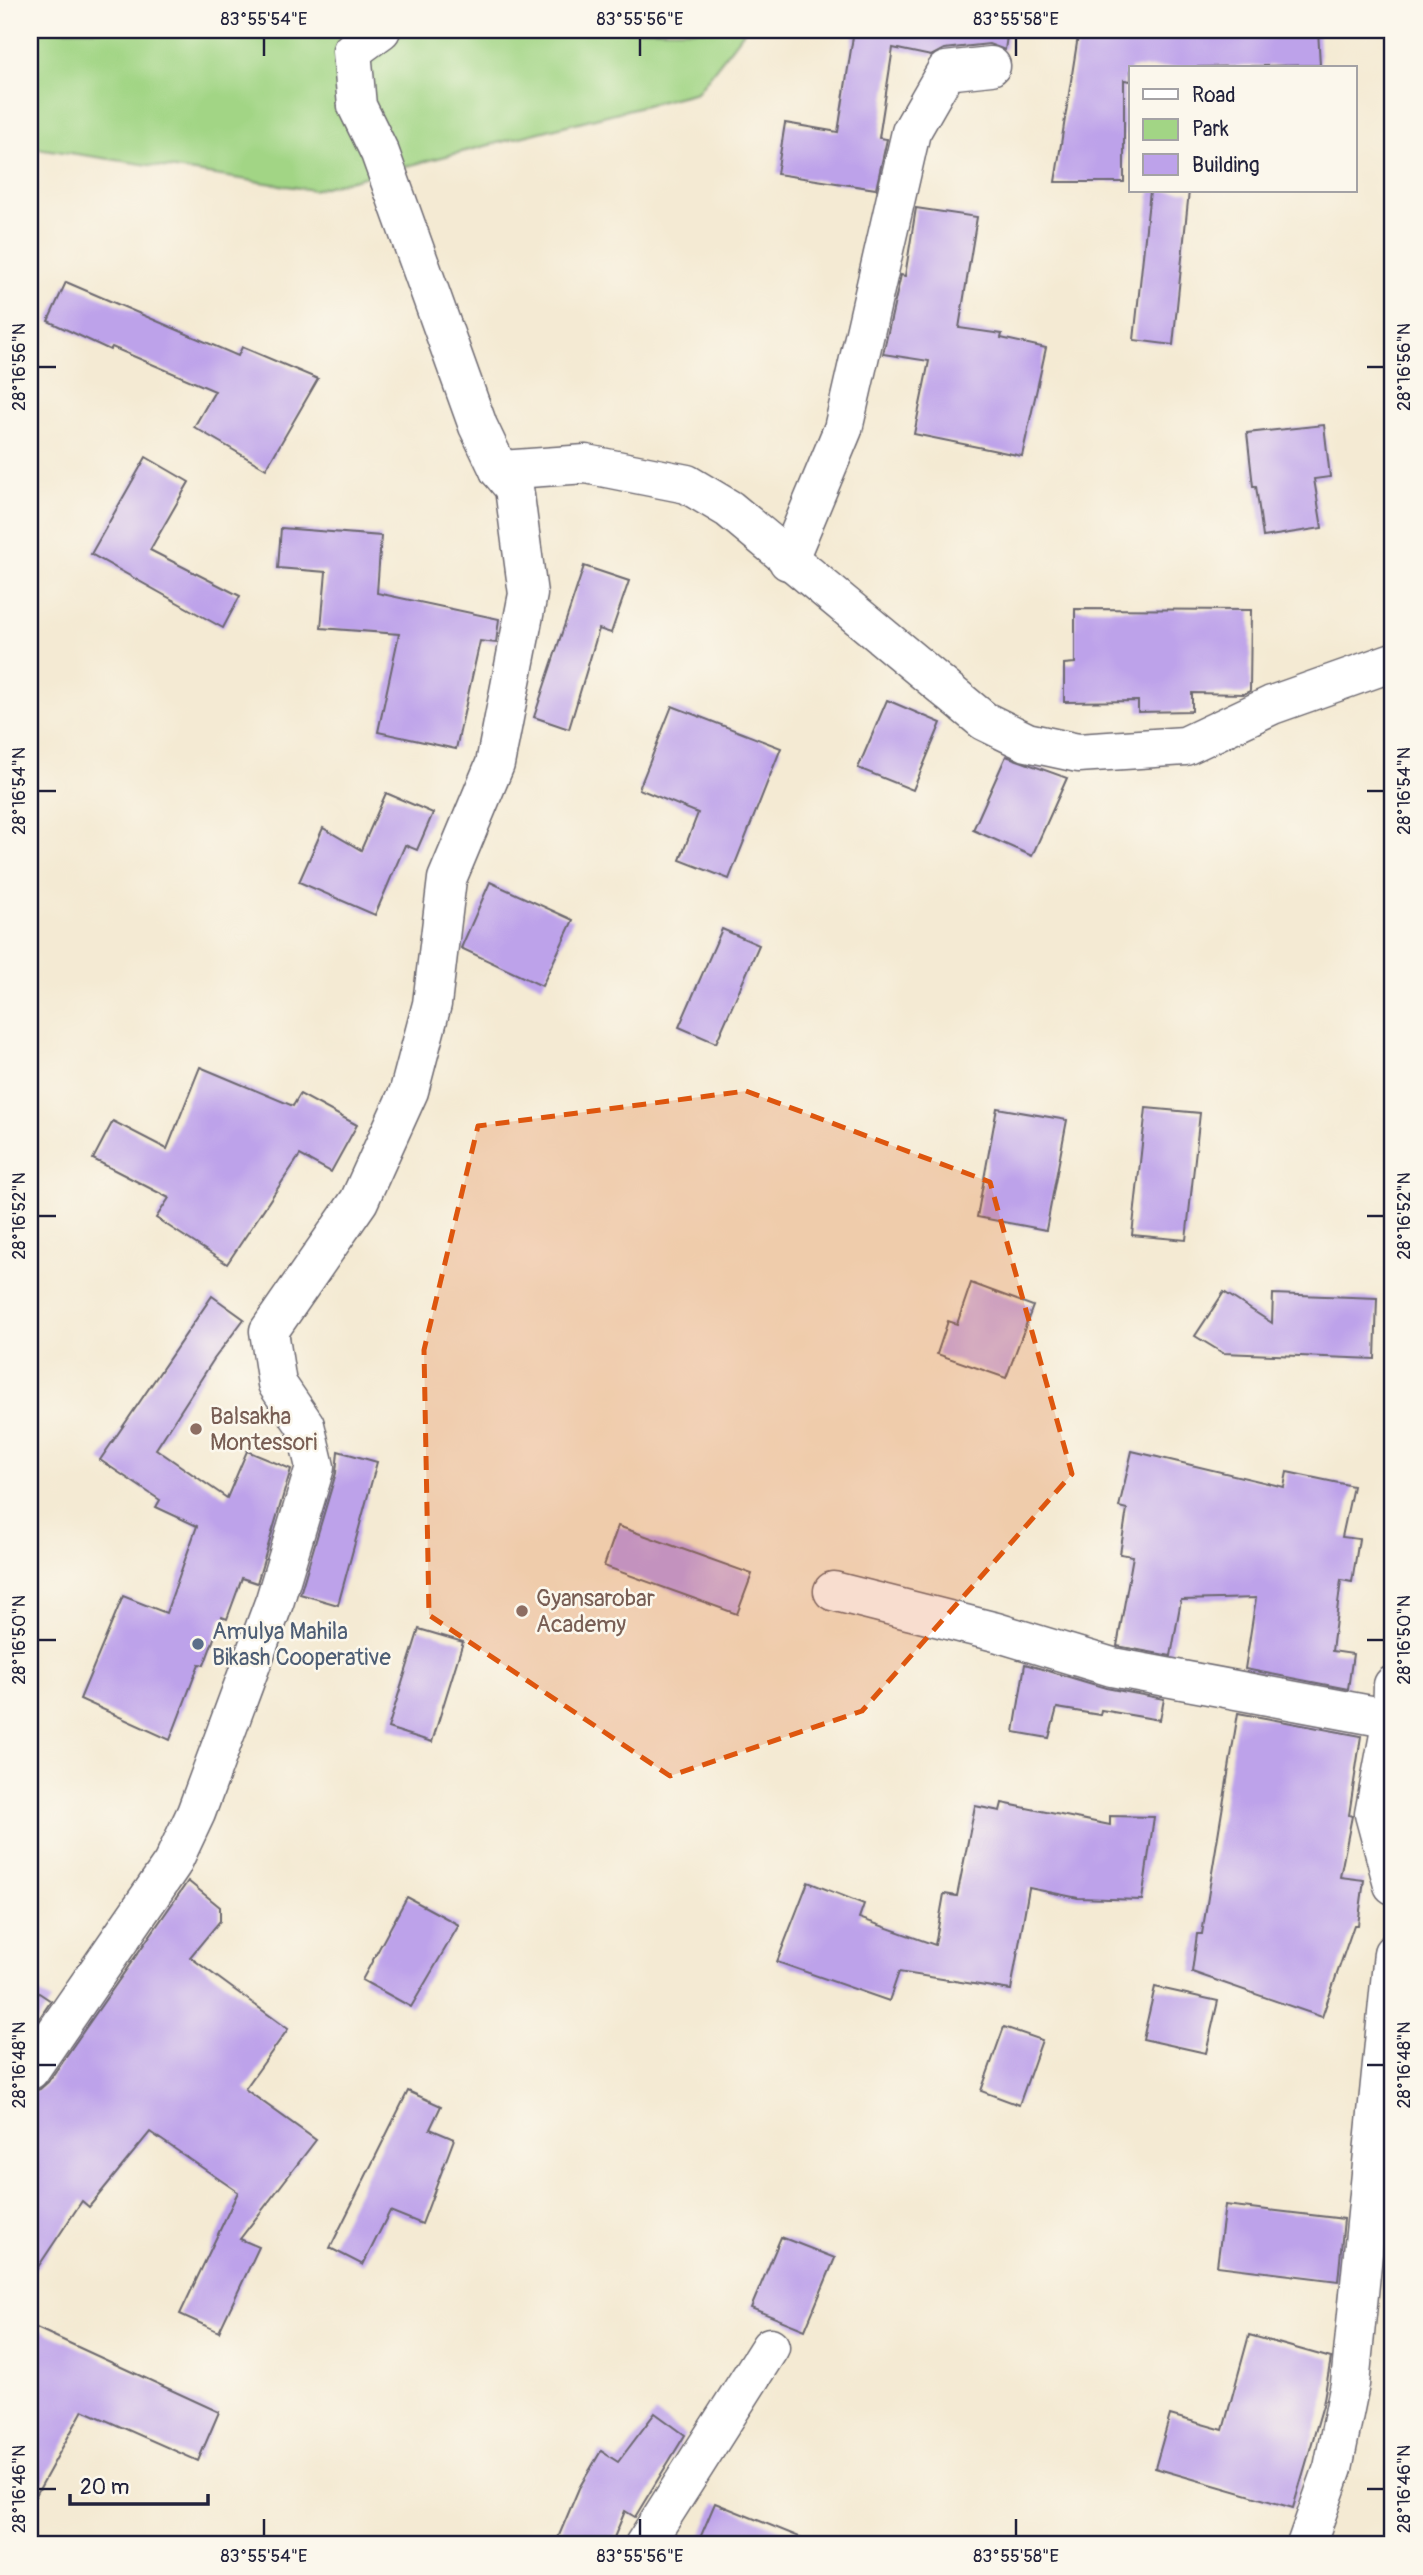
<svg xmlns="http://www.w3.org/2000/svg" width="1423" height="2575" viewBox="0 0 1423 2575" font-family="Pangolin,sans-serif">
<rect width="100%" height="100%" fill="#fbf7ec"/>
<filter id="ink" filterUnits="userSpaceOnUse"><feTurbulence type="fractalNoise" baseFrequency=".0143" numOctaves="2"/><feDisplacementMap in="SourceGraphic" scale="14" xChannelSelector="R" yChannelSelector="G"/><feConvolveMatrix kernelMatrix="1 2 1 2 8 2 1 2 1" color-interpolation-filters="sRGB"/></filter>
<filter id="wash" filterUnits="userSpaceOnUse"><feTurbulence type="fractalNoise" baseFrequency=".00686" numOctaves="4" result="noise"/><feDisplacementMap in="SourceGraphic" scale="28" xChannelSelector="R" yChannelSelector="G"/><feGaussianBlur stdDeviation="1.57" result="paint"/><feColorMatrix in="noise" values="0 0 0 0 0 0 0 0 0 0 0 0 0 0 0 0 0 1.4 0 .05"/><feComposite in="paint" operator="in"/></filter>
<g filter="url(#wash)">
<rect width="100%" height="100%" fill="#f4ead3"/>
<polygon fill="#a2d585" stroke="#627c60" stroke-width="2" points="30,30 745,30 697,92 313,190 30,147"/>
<g id="blocks">
<g fill="#bda2ea">
<polygon points="854,30 1008,30 1005,50 989,44 944,49 931,56 893,48 879,138 887,139 876,189 777,174 785,123 838,132"/>
<polygon points="1079,30 1318,30 1320,65 1131,68 1131,81 1124,80 1124,182 1055,182"/>
<polygon points="1150,191 1189,191 1173,345 1134,340"/>
<polygon points="916,208 977,217 959,328 1002,334 1001,338 1046,348 1022,456 914,434 929,361 883,354 901,275 905,276"/>
<polygon points="66,282 238,356 242,347 318,379 266,469 194,427 215,391 112,347 110,350 48,321"/>
<polygon points="1324,425 1330,477 1314,479 1322,528 1263,537 1256,486 1253,486 1247,433"/>
<polygon points="146,457 189,482 150,550 240,596 223,628 91,554"/>
<polygon points="281,528 381,536 377,593 499,619 496,643 480,641 456,749 378,732 399,634 321,628 326,572 278,568"/>
<polygon points="584,566 629,581 611,633 599,629 569,729 534,717"/>
<polygon points="1075,609 1251,610 1250,691 1244,694 1192,693 1192,711 1138,712 1138,701 1064,702 1064,664 1075,663"/>
<polygon points="887,700 941,723 913,790 858,768"/>
<polygon points="672,706 781,748 729,879 680,860 698,813 639,789"/>
<polygon points="1006,756 1067,778 1032,856 973,830"/>
<polygon points="386,793 433,813 417,850 405,845 375,915 299,882 323,828 361,850"/>
<polygon points="490,882 573,920 542,986 461,948"/>
<polygon points="722,929 759,945 716,1043 679,1027"/>
<polygon points="200,1067 293,1106 300,1094 357,1125 331,1172 300,1155 227,1264 156,1218 169,1198 93,1159 113,1121 167,1149"/>
<polygon points="997,1108 1067,1120 1046,1230 977,1217"/>
<polygon points="1146,1108 1200,1113 1186,1240 1132,1235"/>
<polygon points="971,1283 1033,1306 1006,1378 937,1354 948,1321 957,1324"/>
<polygon points="1224,1292 1272,1323 1273,1294 1377,1298 1375,1359 1223,1353 1195,1336"/>
<polygon points="212,1296 244,1319 214,1359 156,1449 227,1498 247,1451 291,1469 257,1583 242,1578 227,1619 222,1617 204,1665 199,1664 170,1740 80,1699 123,1596 166,1613 197,1526 156,1507 160,1500 100,1460"/>
<polygon points="338,1451 377,1462 338,1605 300,1594 336,1473"/>
<polygon points="1132,1451 1284,1487 1287,1472 1353,1486 1342,1537 1359,1539 1352,1582 1341,1580 1332,1651 1353,1654 1348,1689 1245,1669 1256,1598 1181,1600 1171,1656 1117,1646 1133,1556 1120,1554 1127,1509 1119,1507"/>
<polygon points="618,1526 752,1574 737,1614 604,1566"/>
<polygon points="419,1629 463,1642 432,1742 388,1728"/>
<polygon points="1025,1664 1106,1688 1164,1699 1160,1720 1101,1710 1100,1715 1057,1708 1049,1738 1014,1732"/>
<polygon points="1238,1713 1361,1736 1349,1815 1352,1816 1340,1877 1364,1880 1358,1925 1354,1925 1322,2017 1192,1972 1197,1934 1202,1934"/>
<polygon points="1002,1803 1110,1825 1110,1816 1154,1817 1142,1900 1078,1898 1029,1888 1011,1990 899,1972 889,2001 777,1962 808,1882 864,1904 859,1918 935,1945 944,1894 957,1896 975,1806 1000,1811"/>
<polygon points="188,1881 220,1907 220,1921 190,1957 288,2029 245,2089 316,2140 240,2239 259,2247 219,2332 180,2314 238,2192 150,2132 89,2207 82,2201 30,2279 30,2092 40,2089 48,2082"/>
<polygon points="407,1897 459,1925 411,2007 362,1980"/>
<polygon points="30,1987 51,2001 30,2032"/>
<polygon points="1155,1987 1218,2001 1206,2053 1143,2039"/>
<polygon points="1004,2027 1042,2040 1019,2105 981,2091"/>
<polygon points="408,2091 441,2106 430,2129 454,2139 422,2224 390,2211 363,2265 330,2248"/>
<polygon points="1225,2205 1344,2219 1338,2281 1217,2266"/>
<polygon points="781,2237 835,2258 805,2330 751,2308"/>
<polygon points="30,2325 219,2412 198,2461 83,2410 30,2506"/>
<polygon points="1249,2335 1331,2358 1323,2405 1293,2508 1155,2468 1170,2415 1223,2430"/>
<polygon points="655,2413 685,2435 635,2517 625,2511 611,2545 555,2545 579,2488 601,2451 618,2462"/>
<polygon points="715,2503 817,2544 816,2545 697,2545"/>
</g>
</g>
</g>
<g filter="url(#ink)">
<use href="#blocks" fill-opacity="0" stroke="#6c6870" stroke-width="2"/>
<g fill="none" stroke-linecap="round" stroke-linejoin="round">
<g stroke="#6c6870" stroke-width="41">
<g id="minor">
<polyline points="499,470 586,464 687,484 729,509 984,721 1027,742 1078,753 1185,746 1272,705 1393,662"/>
<polyline points="788,561 843,429 911,132 946,71 991,66"/>
<polyline points="833,1591 996,1632 1112,1667 1392,1719"/>
<polyline points="1393,1685 1392,1719 1374,1814 1393,1885"/>
<polyline points="30,2070 172,1864 196,1813 275,1600 315,1467 305,1425 277,1384 269,1331 359,1201 409,1091 432,1004 447,879 495,764 528,594 514,488 499,470 478,426 380,153 357,106 352,51 381,30"/>
<polyline points="644,2545 770,2347"/>
<polyline points="1306,2545 1333,2468 1350,2384 1393,1953"/>
</g>
</g>
<use href="#minor" stroke="#fff" stroke-width="38"/>
</g>
</g>
<path fill="#de560e" fill-opacity="0.2" stroke="#de560e" stroke-width="5" stroke-dasharray="14 9" stroke-linejoin="round" d="M746 1091 990 1182 1072 1474 862 1711 670 1776 429 1615 424 1350 478 1126Z"/>
<path fill="none" stroke="#22223b" stroke-width="2.5" d="M264 38V56M640 38V56M1016 38V56M38 367H56M1367 367H1384M38 791H56M1367 791H1384M38 1216H56M1367 1216H1384M38 1640H56M1367 1640H1384M38 2065H56M1367 2065H1384M38 2489H56M1367 2489H1384M264 2519V2536M640 2519V2536M1016 2519V2536"/>
<g fill="#8d6e63" stroke="#fbf7ec" stroke-width="2.5">
<circle cx="196" cy="1429" r="7"/>
<circle cx="522" cy="1611" r="7"/>
</g>
<circle fill="#5c6f8a" stroke="#fbf7ec" stroke-width="2.5" cx="198" cy="1644" r="7"/>
<g text-anchor="middle" dominant-baseline="central" stroke-width="5" stroke-linejoin="round" paint-order="stroke">
<g font-size="23" fill="#785e54" stroke="#fbf7ec" text-anchor="start">
<text x="210" y="1416">Balsakha<tspan x="210" dy="26">Montessori</tspan></text>
<text x="536" y="1598">Gyansarobar<tspan x="536" dy="26">Academy</tspan></text>
</g>
<g font-size="23" fill="#4e5e75" stroke="#fbf7ec" text-anchor="start">
<text x="212" y="1631">Amulya Mahila<tspan x="212" dy="26">Bikash Cooperative</tspan></text>
</g>
</g>
<rect width="1423" height="2575" fill="none" stroke="#fbf7ec" stroke-width="77"/>
<rect x="1129" y="66" width="228" height="126" fill="#fbf7ec" stroke="#a4a2a5" stroke-width="2"/>
<rect x="1143" y="89" width="35" height="10" fill="#ffffff" stroke="#a4a2a5" stroke-width="2"/>
<text x="1192" y="102" font-size="21" fill="#22223b">Road</text>
<rect x="1143" y="119" width="35" height="21" fill="#a2d585" stroke="#a4a2a5" stroke-width="2"/>
<text x="1192" y="136" font-size="21" fill="#22223b">Park</text>
<rect x="1143" y="154" width="35" height="21" fill="#bda2ea" stroke="#a4a2a5" stroke-width="2"/>
<text x="1192" y="172" font-size="21" fill="#22223b">Building</text>
<path d="M70 2494v10h138v-10" fill="none" stroke="#22223b" stroke-width="3.5"/>
<text x="80" y="2494" font-size="21" fill="#22223b" stroke="#fbf7ec" stroke-width="5" paint-order="stroke">20 m</text>
<rect x="38" y="38" width="1346" height="2498" fill="none" stroke="#22223b" stroke-width="2.5"/>
<g font-size="18" text-anchor="middle" fill="#22223b">
<text x="264" y="25">83°55'54"E</text>
<text x="640" y="25">83°55'56"E</text>
<text x="1016" y="25">83°55'58"E</text>
<text transform="translate(19 367) rotate(-90)" y="6">28°16'56"N</text>
<text transform="translate(1404 367) rotate(-90)" y="6">28°16'56"N</text>
<text transform="translate(19 791) rotate(-90)" y="6">28°16'54"N</text>
<text transform="translate(1404 791) rotate(-90)" y="6">28°16'54"N</text>
<text transform="translate(19 1216) rotate(-90)" y="6">28°16'52"N</text>
<text transform="translate(1404 1216) rotate(-90)" y="6">28°16'52"N</text>
<text transform="translate(19 1640) rotate(-90)" y="6">28°16'50"N</text>
<text transform="translate(1404 1640) rotate(-90)" y="6">28°16'50"N</text>
<text transform="translate(19 2065) rotate(-90)" y="6">28°16'48"N</text>
<text transform="translate(1404 2065) rotate(-90)" y="6">28°16'48"N</text>
<text transform="translate(19 2489) rotate(-90)" y="6">28°16'46"N</text>
<text transform="translate(1404 2489) rotate(-90)" y="6">28°16'46"N</text>
<text x="264" y="2562">83°55'54"E</text>
<text x="640" y="2562">83°55'56"E</text>
<text x="1016" y="2562">83°55'58"E</text>
</g>
</svg>
